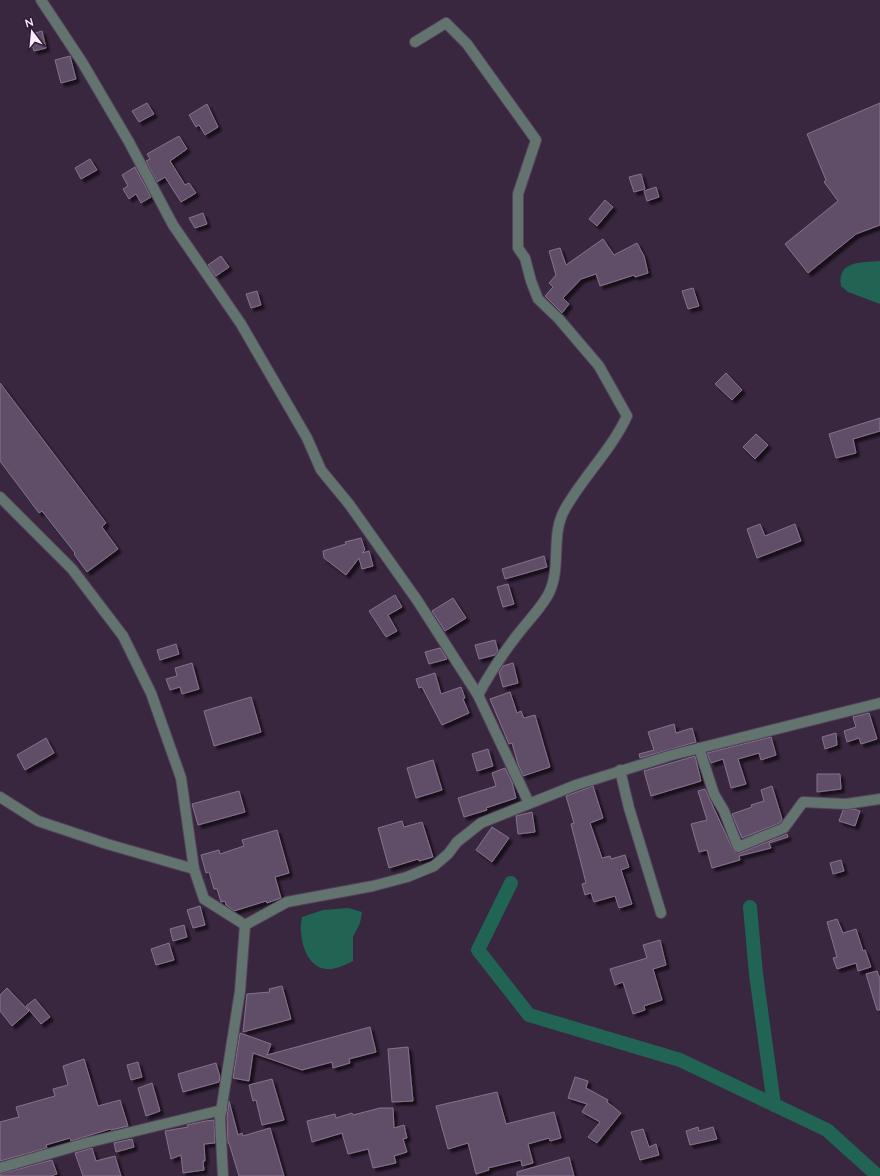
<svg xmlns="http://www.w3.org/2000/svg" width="880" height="1176" viewBox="0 0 880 1176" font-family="Mulish,sans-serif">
<defs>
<filter id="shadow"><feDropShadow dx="3.5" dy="3.5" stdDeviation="1" flood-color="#0009"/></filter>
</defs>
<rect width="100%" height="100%" fill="#39273f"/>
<g fill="#216454">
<path d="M880 261V304L848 292 841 286C837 260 861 263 880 261Z"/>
<path d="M348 908 362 912 360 923 353 937V961C345 965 335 970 326 969 304 967 298 933 302 917L323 910Z"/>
</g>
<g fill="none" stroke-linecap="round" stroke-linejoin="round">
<g stroke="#216454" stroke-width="14">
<polyline points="511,883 478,950 529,1015 680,1060 827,1130 878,1176"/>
<polyline points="750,907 756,974 774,1105"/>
</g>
</g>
<g fill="#614e68" stroke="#87728e" filter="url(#shadow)">
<polygon points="42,31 46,48 34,51 29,35"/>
<polygon points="70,56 76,79 61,83 55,60"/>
<polygon points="147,103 154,114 139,122 132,111"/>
<polygon points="880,103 880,225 856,234 808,273 785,244 838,201 824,182 826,180 807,134"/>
<polygon points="207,104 218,127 205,135 199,125 196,127 189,115"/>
<polygon points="179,136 187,149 170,161 185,185 189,183 196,193 181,202 165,177 157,182 146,161 150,159 147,154"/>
<polygon points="90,159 97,170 81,179 75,168"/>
<polygon points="135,167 151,197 141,203 136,194 129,199 123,189 128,186 122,175"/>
<polygon points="641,174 645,189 634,192 629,177"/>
<polygon points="656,187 659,197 647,201 644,191"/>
<polygon points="605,200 613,207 597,226 589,219"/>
<polygon points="203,213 207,224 195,228 189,218"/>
<polygon points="603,239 614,255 637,243 644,256 648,273 635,277 634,275 600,286 596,274 581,279 563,298 569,304 562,313 545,296 553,287 549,283 556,275 549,251 560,248 566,265"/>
<polygon points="221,256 229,267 216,276 208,265"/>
<polygon points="693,288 699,306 688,309 682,291"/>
<polygon points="257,291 261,305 251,308 246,294"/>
<polygon points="726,373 742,390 732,400 715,384"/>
<polygon points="0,383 106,523 102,527 118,549 87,572 74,554 75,553 42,511 39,513 0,461"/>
<polygon points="880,418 880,431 853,439 856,453 836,458 829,434"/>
<polygon points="756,434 768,445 755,459 743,447"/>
<polygon points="760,524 765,536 795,524 801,541 757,558 747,529"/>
<polygon points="361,538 365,550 362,553 369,551 373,566 362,569 359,558 346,575 324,558 323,551 346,544 345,542"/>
<polygon points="544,556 547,567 505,579 502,569"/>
<polygon points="508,584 514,604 503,607 497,587"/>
<polygon points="395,595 402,607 388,615 397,631 386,637 369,611"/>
<polygon points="453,598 466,618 445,631 432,611"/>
<polygon points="495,640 498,651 495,655 479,659 475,645"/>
<polygon points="176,644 179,654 160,660 157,650"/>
<polygon points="440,648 447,659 429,664 425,652"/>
<polygon points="192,663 199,689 182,694 180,687 170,690 166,679 177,676 175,668"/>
<polygon points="513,663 518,683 503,687 499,672 503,666"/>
<polygon points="435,673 441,694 461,687 465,698 463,699 469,713 442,725 422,687 419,688 416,679"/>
<polygon points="510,692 517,713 521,711 524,718 535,715 550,767 523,776 518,764 512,743 509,744 490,699"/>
<polygon points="251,697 261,732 214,746 204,711"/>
<polygon points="869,713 877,739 861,744 859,738 847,742 844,731 856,727 853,717"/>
<polygon points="674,724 676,733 692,728 696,742 640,758 639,754 654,750 648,732"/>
<polygon points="836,733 837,745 825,749 822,737"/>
<polygon points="771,737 776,755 761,760 759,753 738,759 746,784 731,788 723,759 711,763 707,753"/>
<polygon points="46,738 54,753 25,770 17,755"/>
<polygon points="488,749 493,766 477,771 472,754"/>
<polygon points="695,756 701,781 651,796 644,771"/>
<polygon points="433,760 442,790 416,798 407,768"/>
<polygon points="505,768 512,782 516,798 486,808 487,810 464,817 458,798 496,786 492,773"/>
<polygon points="817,774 840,774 841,789 817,792"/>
<polygon points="593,786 603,818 590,823 602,858 610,856 611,859 625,855 629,867 621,870 632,904 619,908 615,896 594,902 591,893 585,895 582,884 586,883 571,824 574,823 566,796"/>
<polygon points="772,786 782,819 780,823 742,838 732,814 752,807 751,805 764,801 761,790"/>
<polygon points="705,789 734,852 740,853 787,834 788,837 769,843 771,848 739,856 740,860 712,868 707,850 699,852 691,824 707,820 698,791"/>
<polygon points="239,791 245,812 198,825 192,804"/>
<polygon points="854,809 860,811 855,826 839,821 843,810"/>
<polygon points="532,812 535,832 518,834 516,816"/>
<polygon points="402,821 404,827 422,822 433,857 419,861 418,859 389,868 378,828"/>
<polygon points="492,827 509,838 492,862 476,850"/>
<polygon points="277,830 289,873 275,877 281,898 267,903 266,901 234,911 226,905 225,901 221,902 217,889 214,889 209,872 206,873 201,855 219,850 220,854 244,846 242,840"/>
<polygon points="841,860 844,871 833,874 830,863"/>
<polygon points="200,906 205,925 193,928 187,910"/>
<polygon points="837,919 843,933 856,929 863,951 865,950 871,967 858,971 856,963 837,969 833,958 837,957 827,922"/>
<polygon points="184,925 187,937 173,941 170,929"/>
<polygon points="660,940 666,965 653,969 662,1000 644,1006 645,1010 633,1014 623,982 615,985 610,969 647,958 643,945"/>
<polygon points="169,943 174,960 156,965 151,949"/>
<polygon points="877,971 880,979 880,1010 877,1010 866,974"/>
<polygon points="282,986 291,1019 243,1032 247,994 270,992 269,989"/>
<polygon points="7,988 29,1011 12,1026 0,1011 0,995"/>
<polygon points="35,999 50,1017 41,1024 26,1006"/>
<polygon points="370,1027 376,1052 349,1059 350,1063 333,1068 332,1062 302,1070 253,1053 249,1081 233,1078 240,1033 271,1044 267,1055"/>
<polygon points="408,1047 413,1101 392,1102 388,1049"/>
<polygon points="84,1059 98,1106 120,1100 128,1126 111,1130 110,1129 71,1141 70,1138 46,1145 47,1148 0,1161 0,1122 19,1117 16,1107 55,1096 53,1089 68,1085 63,1066"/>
<polygon points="138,1062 142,1077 131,1080 127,1065"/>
<polygon points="216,1063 220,1077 219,1082 183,1092 178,1074"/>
<polygon points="575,1077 588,1081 586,1088 608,1100 607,1102 621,1113 597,1143 588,1137 600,1122 582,1112 587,1104 568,1098"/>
<polygon points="272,1079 284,1120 262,1125 256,1100 253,1101 249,1085"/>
<polygon points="152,1083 160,1111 146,1116 138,1088"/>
<polygon points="497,1092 506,1124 554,1112 561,1138 550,1141 549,1138 528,1144 533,1163 522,1166 521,1160 488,1168 489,1170 476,1174 468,1143 448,1149 436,1106"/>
<polygon points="229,1101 238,1135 242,1133 243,1136 270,1128 284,1176 239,1176 229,1143 228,1143 227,1118"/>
<polygon points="380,1108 393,1108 394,1128 404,1125 407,1138 403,1139 407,1152 394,1156 396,1163 373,1168 368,1149 348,1154 342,1133 312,1142 307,1121 335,1114 336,1118 352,1113 353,1115"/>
<polygon points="214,1120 215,1143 204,1144 205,1161 203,1161 204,1170 183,1173 181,1155 171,1159 165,1131 188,1127 187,1125 206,1121"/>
<polygon points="698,1127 699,1131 713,1127 717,1139 690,1145 686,1131"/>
<polygon points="643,1129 649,1147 656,1144 659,1155 640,1160 631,1132"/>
<polygon points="132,1139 134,1147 116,1152 114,1143"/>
<polygon points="92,1148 96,1161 115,1156 121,1176 83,1176 75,1153"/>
<polygon points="569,1157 574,1176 517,1176 517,1172"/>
<polygon points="52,1160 57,1174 51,1176 0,1176 0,1174"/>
</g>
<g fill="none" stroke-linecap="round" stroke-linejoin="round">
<g stroke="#544359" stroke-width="12">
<g id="minor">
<polyline points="41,0 82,62 129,142 173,225 241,324 307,438 321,470 349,504 417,600 478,695 529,803"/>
<path d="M415 42 446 23 467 44 536 140 518 194V248L525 258 531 281 538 299 559 319 599 366 627 416C612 449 583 477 565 509 550 535 562 566 549 593 542 607 528 621 518 634 503 653 490 673 478 695"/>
<polyline points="0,497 72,569 123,636 151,693 181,778 194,869 204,899 245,925 240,991 220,1118 223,1176"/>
<polyline points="699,748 714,794 724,811 738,847 784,828 803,802 846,804 880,799"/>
<polyline points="620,770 629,808 661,913"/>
<polyline points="0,797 38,821 107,844 194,869"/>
<polyline points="245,925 287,902 373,886 407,877 434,866 448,854 457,842 481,823 576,785 672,755 880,703"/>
<polyline points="0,1168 86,1143 222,1110"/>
</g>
</g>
<use href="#minor" stroke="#63746f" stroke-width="10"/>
</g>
<g transform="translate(32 32) rotate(344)" stroke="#2f1d34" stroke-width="3" paint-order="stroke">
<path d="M0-3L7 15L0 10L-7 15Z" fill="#f8ecfc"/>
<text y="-6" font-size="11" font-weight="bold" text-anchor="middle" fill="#f8ecfc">N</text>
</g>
</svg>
